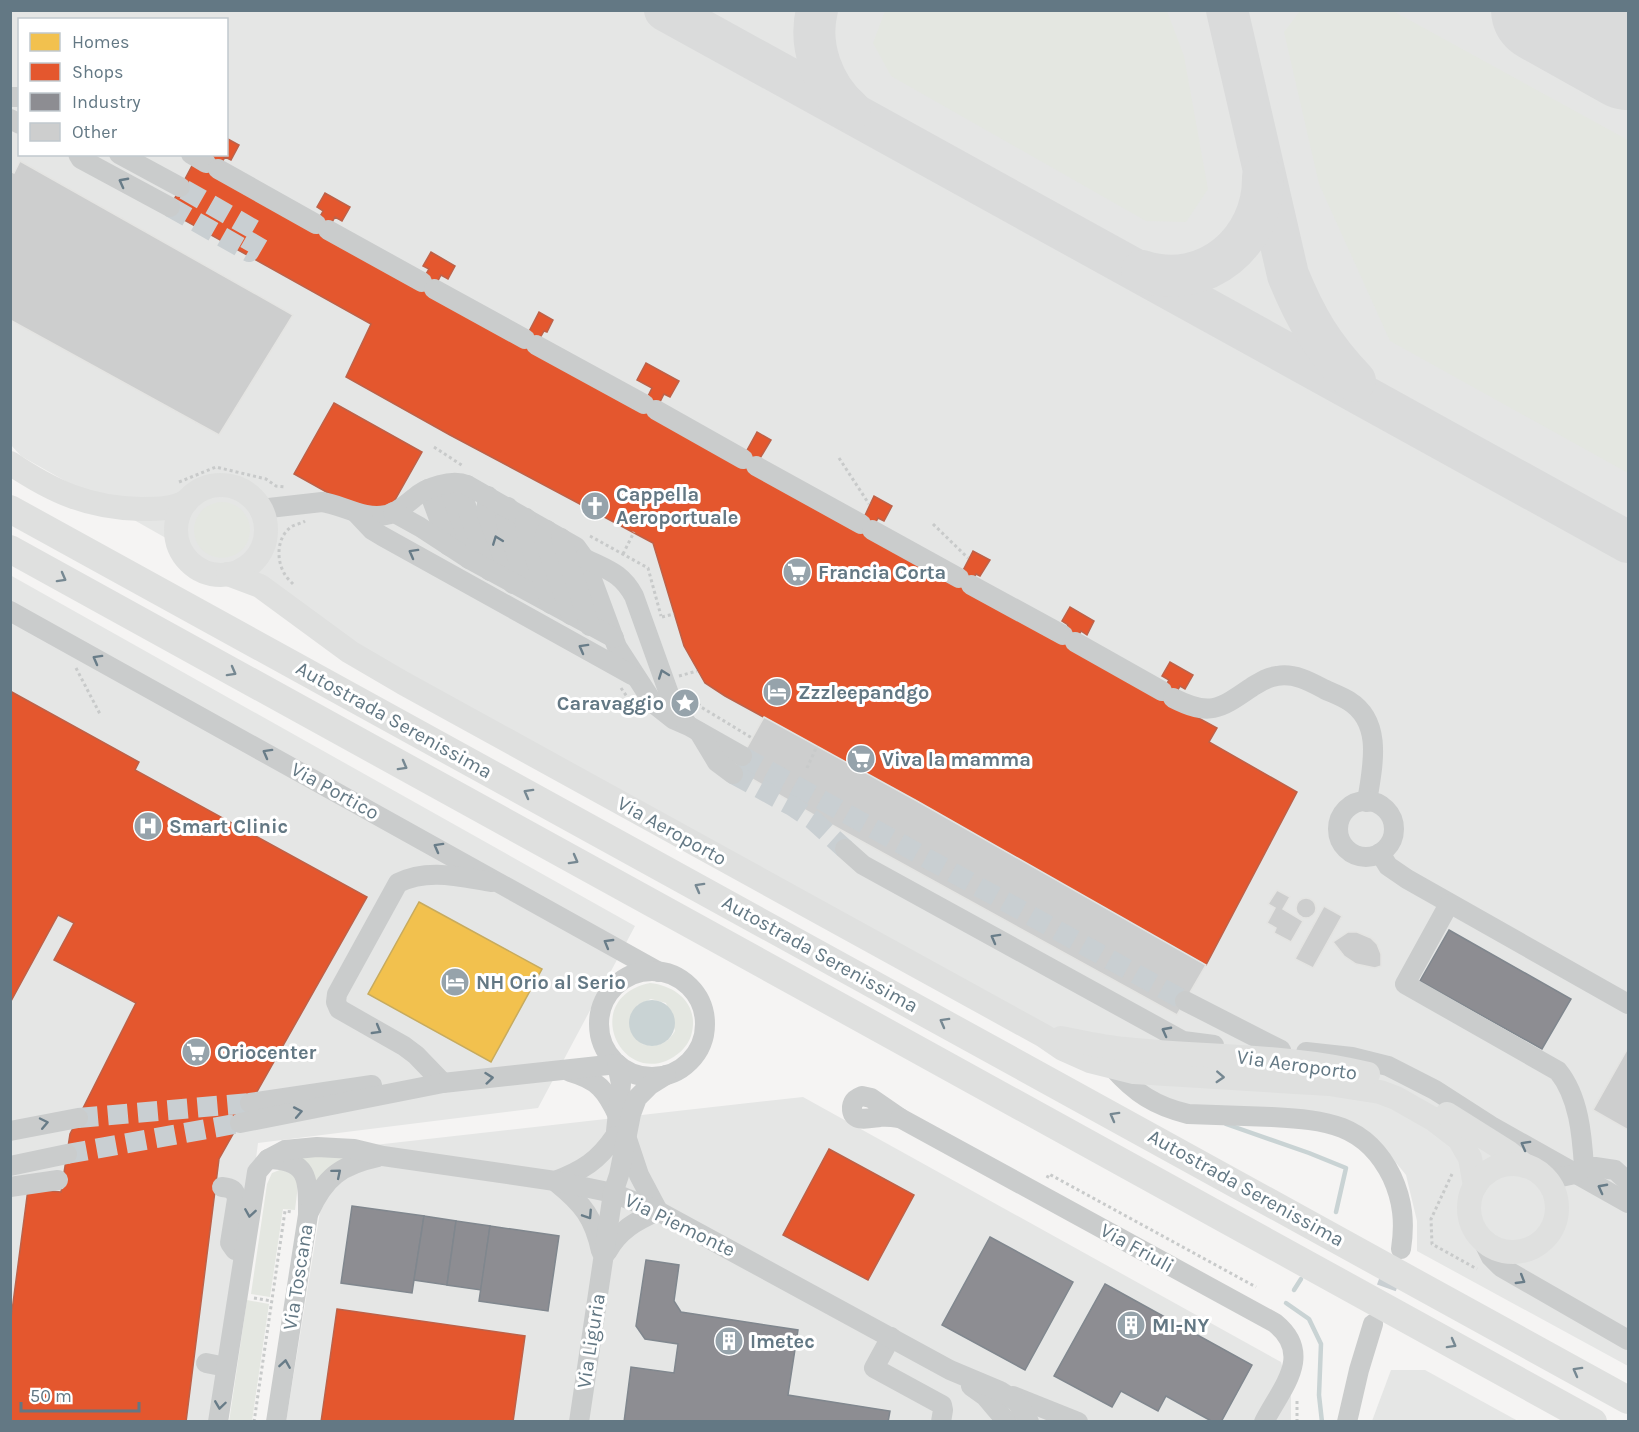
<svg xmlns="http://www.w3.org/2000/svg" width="1639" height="1432" viewBox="0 0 1639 1432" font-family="Karla,sans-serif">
<rect width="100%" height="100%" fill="#f5f4f3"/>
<g fill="#e5e6e5" fill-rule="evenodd">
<path d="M11 11H1628V1366L1417 1251V1221L1406 1175 1376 1138 1173 1105 862 932 21 456 11 445ZM20 20H226V154H20Z"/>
<polygon points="10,575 635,926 538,1108 258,1143 223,1421 11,1421"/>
<polygon points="803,1097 1281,1362 1291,1397 1291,1422 286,1422 330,1150"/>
<polygon points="1391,1370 1425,1370 1518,1421 1372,1421"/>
</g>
<g fill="#e4e7e1" fill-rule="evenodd">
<polygon points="885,11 1167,11 1184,56 1208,189 1186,222 1146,221 891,76 873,43"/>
<polygon points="1300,11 1393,11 1628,140 1628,473 1390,341 1319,184 1284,32"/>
<circle cx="222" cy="530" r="28"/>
<path d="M650 983C678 986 700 1006 691 1036 687 1048 677 1056 666 1061 616 1080 583 997 650 983ZM651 999 666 1003 675 1031C667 1044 657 1048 642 1044L637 1005Z"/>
<polygon points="294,1152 350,1155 316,1184"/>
<polygon points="282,1169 293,1172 298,1185 295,1210 283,1209 270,1297 251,1294 267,1184 272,1173"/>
<polygon points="247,1300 269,1304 252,1421 229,1422"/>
</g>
<circle fill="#c9d3d4" cx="652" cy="1023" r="23"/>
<polygon fill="#f2c14e" stroke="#c7ab5e" stroke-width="1.5" points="419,902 542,969 491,1062 368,994"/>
<g fill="#e4572e" stroke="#bd6148" stroke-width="1.5">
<polygon points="226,138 239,145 231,160 225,157 215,174 313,229 323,211 317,207 325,193 350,207 342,221 335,217 325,235 418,288 429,269 423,266 431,252 455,266 448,279 441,275 431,294 522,345 539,312 553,320 547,332 544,331 532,352 641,410 652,388 637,380 646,363 679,381 670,397 664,394 654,414 740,463 757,432 771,440 753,470 861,524 874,496 892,506 884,521 878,518 872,530 956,584 973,551 990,560 980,576 976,574 967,591 1059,642 1068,625 1062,621 1070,607 1094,621 1087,635 1081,631 1071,648 1159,697 1169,680 1162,676 1170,662 1193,675 1185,689 1180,686 1171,703 1217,728 1209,742 1297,792 1206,965 917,801 725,696 705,683 684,646 653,543 450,435 346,377 371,324 168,211 194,162 211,154 226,154"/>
<polygon points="334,403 422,452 382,523 294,474"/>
<polygon points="10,691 139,762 135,770 367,897 219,1159 186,1422 10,1422 10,1326 28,1189 61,1192 70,1134 136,1003 54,960 74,923 58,915 10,1003"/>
<polygon points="829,1149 914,1195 868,1280 783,1235"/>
<polygon points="337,1309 525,1336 513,1422 321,1422"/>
</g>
<g fill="#8d8d92" stroke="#80878e" stroke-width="1.5">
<polygon points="1449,930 1571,999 1542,1049 1420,981"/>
<polygon points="352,1206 424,1216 412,1293 341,1283"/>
<polygon points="424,1216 456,1221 447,1285 414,1280"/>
<polygon points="456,1221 490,1226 481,1290 447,1285"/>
<polygon points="490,1226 559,1236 548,1311 479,1301"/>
<polygon points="990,1237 1073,1282 1025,1370 942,1325"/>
<polygon points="646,1260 679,1265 674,1301 681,1312 798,1330 788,1395 890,1411 888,1422 624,1422 631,1367 674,1373 678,1344 645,1339 636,1326"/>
<polygon points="1105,1284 1252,1365 1221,1422 1213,1422 1166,1396 1158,1411 1121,1391 1112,1407 1054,1376"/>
</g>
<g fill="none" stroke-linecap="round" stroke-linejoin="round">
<g stroke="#c9d3d4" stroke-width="4.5">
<polyline points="1226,1124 1309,1153 1346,1168 1336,1212"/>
<polyline points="1294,1290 1301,1279"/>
<polyline points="1286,1303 1309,1319 1321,1344 1319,1395 1322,1422"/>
</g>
<g stroke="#dadbdb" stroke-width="42">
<polyline points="665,10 1628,542"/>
<path d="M817 10C808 46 823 86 850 110"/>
<path d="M1227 10 1288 275C1306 319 1322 346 1355 381"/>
<path d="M1142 271C1206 292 1264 241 1263 177"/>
</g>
<polyline stroke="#dadbdb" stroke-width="106" points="1544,10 1628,57"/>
</g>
<g fill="#cdcece" stroke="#e4e4e2" stroke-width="1.5">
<polygon points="20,161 293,315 219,435 10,320 10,171 14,173"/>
<polygon points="764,717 917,801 1206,965 1177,1015 812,814 735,769"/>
<polygon points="1277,890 1290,897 1283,909 1303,921 1291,942 1274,933 1276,928 1267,923 1275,908 1268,904"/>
<circle cx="1306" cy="908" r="10"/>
<polygon points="1324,906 1342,916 1313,968 1295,959"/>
<polygon points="1348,932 1357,932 1371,938 1377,944 1381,954 1381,966 1375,968 1356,964 1344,956 1333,942"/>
<polygon points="1628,1048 1628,1130 1593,1110"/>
</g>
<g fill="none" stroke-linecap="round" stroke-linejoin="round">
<g stroke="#c9cfd2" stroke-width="20" stroke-dasharray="20 10" stroke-linecap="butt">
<polyline points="170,207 249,252 260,233 180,187"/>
<polyline points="742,756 1185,1001"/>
<polyline points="733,774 792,806 813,820 845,849"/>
<polyline points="78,1118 250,1103"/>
<polyline points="67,1154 240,1123"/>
<polyline points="1376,1316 1397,1259"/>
</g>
<g stroke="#c8caca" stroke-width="3" stroke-dasharray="3 3" stroke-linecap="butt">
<polyline points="434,447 463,466"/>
<polyline points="839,458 869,504"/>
<polyline points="179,482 216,467 266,479 276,486 286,487"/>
<polyline points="933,524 968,558"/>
<polyline points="590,536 648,568 661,616"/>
<polyline points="623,554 634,532"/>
<path d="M293 584C290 581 286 577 284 573 276 559 277 537 291 527 295 524 301 524 305 521"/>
<polyline points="662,617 674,614"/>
<polyline points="76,668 100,714"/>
<polyline points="679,676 697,671"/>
<polyline points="621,688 634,707"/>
<polyline points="687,689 701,707 752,738"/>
<polyline points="807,768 817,746"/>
<polyline points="1452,1174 1431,1219 1432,1244 1477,1269"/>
<polyline points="1047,1178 1049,1174 1256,1287"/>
<polyline points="254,1298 271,1301"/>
<polyline points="254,1422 285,1211 292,1212"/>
<polyline points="1297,1422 1297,1400"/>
</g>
<g stroke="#cacccc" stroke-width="20">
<polyline points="10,97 20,97"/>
<polyline points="10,119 20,124"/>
<polyline points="78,154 81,159 170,207"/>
<polyline points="119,154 180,187"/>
<polyline points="191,154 206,163"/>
<polyline points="218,169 316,224"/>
<polyline points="328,230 422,282"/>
<polyline points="434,289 525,339"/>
<polyline points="536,345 644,404"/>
<polyline points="656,410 743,459"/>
<polyline points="756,466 861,524"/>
<polyline points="443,485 469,559"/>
<polyline points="467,485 465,503 490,571"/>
<polyline points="428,489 449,546"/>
<polyline points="488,496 486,512 513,584"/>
<polyline points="508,507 505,519 525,581"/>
<path d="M260 509 322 502C343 505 364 520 386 515 397 513 406 504 414 498 426 487 452 479 467 485L576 547 584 558 617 647 654 704 673 719 689 726 742 756"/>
<polyline points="393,512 420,527 469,559 614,638"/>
<polyline points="356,513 372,530 382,536 632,675"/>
<polyline points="526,518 525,529 551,604"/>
<polyline points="547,530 544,539 571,615"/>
<polyline points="872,530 959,578"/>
<polyline points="561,538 590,626"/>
<path d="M584 558C607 570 621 572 634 596L672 702 687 724"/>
<polyline points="971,585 1063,635"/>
<polyline points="10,611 659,972"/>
<polyline points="1075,642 1162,691"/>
<path d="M1173 698C1210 717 1220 709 1252 687 1260 682 1267 677 1277 676 1294 673 1309 681 1324 689 1332 693 1341 696 1349 701 1384 723 1372 768 1367 802"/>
<polyline points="699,732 717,762 733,774"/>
<circle cx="1366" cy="829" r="28"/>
<polyline points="845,849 863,865 1183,1041 1214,1045"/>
<polyline points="1380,853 1388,866 1407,879 1628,1004"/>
<path d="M1449 904 1405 984 1558 1071C1579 1097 1582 1135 1584 1167"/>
<circle cx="652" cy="1024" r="53"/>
<polyline points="1185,1001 1281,1050"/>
<polyline points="1306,1052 1352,1057 1388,1066 1435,1090 1491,1126 1628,1203"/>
<path d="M1113 1068C1135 1093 1155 1106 1188 1114 1216 1115 1244 1116 1272 1117 1325 1120 1366 1123 1392 1177 1403 1201 1405 1223 1401 1249"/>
<path d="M570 1072C598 1080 606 1090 618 1116"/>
<path d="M443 1083 416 1055 404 1046 339 1009 336 1002 337 994 398 883C428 868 460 877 492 882"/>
<path d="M862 1096 871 1098 900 1118C893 1117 886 1116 880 1117 870 1118 851 1124 852 1107 853 1100 857 1098 862 1096Z"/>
<polyline points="250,1103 372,1085"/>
<path d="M900 1118 1275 1323C1314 1355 1282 1387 1264 1422"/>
<polyline points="240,1123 443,1083 617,1064"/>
<polyline points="10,1131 78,1118"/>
<polyline points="616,1131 621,1084 617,1064"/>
<polyline points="627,1139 639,1175 658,1211"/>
<path d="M268 1159C310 1160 308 1180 308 1215L276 1422"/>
<polyline points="10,1166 67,1154"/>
<polyline points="1547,1180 1575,1174 1584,1167 1595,1167 1615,1170 1628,1182"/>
<path d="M555 1181C583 1170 598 1161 615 1136"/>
<path d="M557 1183C583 1204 594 1218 601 1251"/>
<polyline points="10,1187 58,1180"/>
<path d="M222 1187C232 1188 235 1190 237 1199L230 1243 235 1250 243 1251"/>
<path d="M309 1212C325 1177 341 1165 378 1157"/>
<polyline points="1482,1239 1491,1257 1501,1267 1628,1340"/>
<path d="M607 1252C619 1230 636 1221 658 1211"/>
<polyline points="891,1337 874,1368 942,1405 943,1410 941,1422"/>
<polyline points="206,1363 226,1367"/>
<polyline points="971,1386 985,1396 1007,1422"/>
<polyline points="1013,1396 1078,1422"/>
<polyline points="218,1422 257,1172 268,1159 285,1150 317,1147 354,1149 383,1156 555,1181 613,1193 658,1211 950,1370 1000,1391 1017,1402 1029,1422"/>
<polyline points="579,1422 613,1193 619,1175 631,1114 637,1098 650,1085 666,1075"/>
<polyline points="1347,1422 1359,1370 1373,1324"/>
</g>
<g stroke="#dfe0df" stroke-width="24">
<path d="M10 463C53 492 89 508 141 509 157 509 174 509 187 501"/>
<circle cx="221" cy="530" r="45"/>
<polyline points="228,574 260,586 350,652 403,683 1044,1036 1063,1049 1090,1061 1134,1072 1329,1084 1380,1092 1396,1098 1433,1119 1459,1139 1470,1158 1475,1186"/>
<path d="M1061 1038C1082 1042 1103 1047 1125 1049 1206 1058 1288 1054 1368 1074"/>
<polyline points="1447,1114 1509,1153 1525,1166"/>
<circle cx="1513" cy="1208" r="44"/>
</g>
<g stroke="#dfe0df" stroke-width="28">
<polyline points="10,509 1628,1400"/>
<polyline points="10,549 1593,1422"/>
</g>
</g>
<defs><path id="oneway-chevron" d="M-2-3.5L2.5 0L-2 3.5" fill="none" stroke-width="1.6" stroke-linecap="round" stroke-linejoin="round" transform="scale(1.5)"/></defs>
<g stroke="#687c88">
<use href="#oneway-chevron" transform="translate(123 182) rotate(-152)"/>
<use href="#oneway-chevron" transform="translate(497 540) rotate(-111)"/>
<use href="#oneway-chevron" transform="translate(413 553) rotate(-151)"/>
<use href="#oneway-chevron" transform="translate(583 648) rotate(-151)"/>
<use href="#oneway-chevron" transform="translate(97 659) rotate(-151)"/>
<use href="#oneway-chevron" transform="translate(663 674) rotate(-110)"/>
<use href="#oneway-chevron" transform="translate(267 753) rotate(-151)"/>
<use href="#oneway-chevron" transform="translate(438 847) rotate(-151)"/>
<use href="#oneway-chevron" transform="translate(995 938) rotate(-151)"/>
<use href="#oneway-chevron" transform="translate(608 943) rotate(-150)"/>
<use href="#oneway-chevron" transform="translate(377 1030) rotate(30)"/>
<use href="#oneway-chevron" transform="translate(1166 1031) rotate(-152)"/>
<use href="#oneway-chevron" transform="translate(489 1078) rotate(-6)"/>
<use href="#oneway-chevron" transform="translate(298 1112) rotate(-11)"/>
<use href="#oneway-chevron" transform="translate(44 1123) rotate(-12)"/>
<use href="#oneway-chevron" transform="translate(1525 1145) rotate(-151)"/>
<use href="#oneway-chevron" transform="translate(337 1173) rotate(-40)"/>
<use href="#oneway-chevron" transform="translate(1602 1188) rotate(-152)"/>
<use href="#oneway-chevron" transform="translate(250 1213) rotate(99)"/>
<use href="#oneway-chevron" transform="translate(588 1215) rotate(57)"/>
<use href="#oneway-chevron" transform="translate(1521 1280) rotate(31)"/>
<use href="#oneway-chevron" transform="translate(285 1364) rotate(-81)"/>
<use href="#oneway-chevron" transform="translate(220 1405) rotate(98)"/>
</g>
<g stroke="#768892">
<use href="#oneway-chevron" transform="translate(62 578) rotate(29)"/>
<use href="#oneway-chevron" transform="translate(232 672) rotate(29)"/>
<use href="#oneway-chevron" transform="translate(403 766) rotate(29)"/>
<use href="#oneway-chevron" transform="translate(528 793) rotate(-151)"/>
<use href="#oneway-chevron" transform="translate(574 860) rotate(29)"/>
<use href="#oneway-chevron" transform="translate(699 887) rotate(-151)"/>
<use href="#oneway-chevron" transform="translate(944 1022) rotate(-151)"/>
<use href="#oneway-chevron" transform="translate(1220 1077) rotate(3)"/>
<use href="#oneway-chevron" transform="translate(1114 1116) rotate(-151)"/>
<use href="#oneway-chevron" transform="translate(1452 1344) rotate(29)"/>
<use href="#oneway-chevron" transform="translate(1577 1371) rotate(-151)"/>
</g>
<defs>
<g id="church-disc" transform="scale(1.5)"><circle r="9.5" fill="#96a3ab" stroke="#fff"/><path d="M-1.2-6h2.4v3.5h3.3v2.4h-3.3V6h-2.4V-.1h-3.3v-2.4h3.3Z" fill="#fff"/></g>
<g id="supermarket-disc" transform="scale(1.5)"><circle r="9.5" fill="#96a3ab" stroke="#fff"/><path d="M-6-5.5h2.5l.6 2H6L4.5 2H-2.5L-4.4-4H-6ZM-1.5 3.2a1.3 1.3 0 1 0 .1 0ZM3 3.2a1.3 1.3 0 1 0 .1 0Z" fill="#fff"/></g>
<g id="hotel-disc" transform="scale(1.5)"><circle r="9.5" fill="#96a3ab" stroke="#fff"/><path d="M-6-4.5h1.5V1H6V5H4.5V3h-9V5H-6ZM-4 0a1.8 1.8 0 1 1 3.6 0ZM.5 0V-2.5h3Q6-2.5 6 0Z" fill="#fff"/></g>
<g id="sight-disc" transform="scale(1.5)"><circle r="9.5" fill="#96a3ab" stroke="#fff"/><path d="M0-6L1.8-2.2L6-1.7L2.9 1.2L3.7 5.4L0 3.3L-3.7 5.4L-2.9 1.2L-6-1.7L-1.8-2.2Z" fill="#fff"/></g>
<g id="hospital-disc" transform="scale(1.5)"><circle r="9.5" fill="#96a3ab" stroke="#fff"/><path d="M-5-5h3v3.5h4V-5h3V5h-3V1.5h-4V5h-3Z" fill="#fff"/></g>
<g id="building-disc" transform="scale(1.5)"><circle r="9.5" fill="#96a3ab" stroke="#fff"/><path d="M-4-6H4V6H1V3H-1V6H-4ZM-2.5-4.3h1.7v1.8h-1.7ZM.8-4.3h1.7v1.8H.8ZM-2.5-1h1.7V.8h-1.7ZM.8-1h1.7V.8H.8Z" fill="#fff"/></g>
</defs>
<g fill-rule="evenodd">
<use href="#church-disc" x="595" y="506"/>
<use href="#supermarket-disc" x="797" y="572"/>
<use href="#hotel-disc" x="777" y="692"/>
<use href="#sight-disc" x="685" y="703"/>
<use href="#supermarket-disc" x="861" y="759"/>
<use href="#hospital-disc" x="148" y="826"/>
<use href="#hotel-disc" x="455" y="982"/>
<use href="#supermarket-disc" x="196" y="1052"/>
<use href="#building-disc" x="1131" y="1325"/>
<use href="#building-disc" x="729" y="1341"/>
</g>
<g text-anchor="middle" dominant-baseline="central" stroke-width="6" stroke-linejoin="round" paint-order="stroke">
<g font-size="20" font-weight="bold" fill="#637884" stroke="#fff" text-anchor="start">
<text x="616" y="494">Cappella<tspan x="616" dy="23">Aeroportuale</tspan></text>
<text x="818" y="572">Francia Corta</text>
<text x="798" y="692">Zzzleepandgo</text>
<text x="664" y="703" text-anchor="end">Caravaggio</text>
<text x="882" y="759">Viva la mamma</text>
<text x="169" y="826">Smart Clinic</text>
<text x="476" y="982">NH Orio al Serio</text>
<text x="217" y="1052">Oriocenter</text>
<text x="1152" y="1325">MI-NY</text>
<text x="750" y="1341">Imetec</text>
</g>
<g font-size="20" fill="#637884" stroke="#fff">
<text transform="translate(394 720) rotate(29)">Autostrada Serenissima</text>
<text transform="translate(335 791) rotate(29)">Via Portico</text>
<text transform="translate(672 831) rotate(29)">Via Aeroporto</text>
<text transform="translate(820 954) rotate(29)">Autostrada Serenissima</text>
<text transform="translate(1297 1065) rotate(8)">Via Aeroporto</text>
<text transform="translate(1246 1188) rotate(29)">Autostrada Serenissima</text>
<text transform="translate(680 1225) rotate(26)">Via Piemonte</text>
<text transform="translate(1137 1248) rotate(29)">Via Friuli</text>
<text transform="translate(298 1277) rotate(-81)">Via Toscana</text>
<text transform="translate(591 1341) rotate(-81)">Via Liguria</text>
</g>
</g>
<rect width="1639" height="1432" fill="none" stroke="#637884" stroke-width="24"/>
<rect x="18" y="18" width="210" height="138" fill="#ffffff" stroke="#c1c9ce" stroke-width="1.5"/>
<rect x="30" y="33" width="30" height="18" fill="#f2c14e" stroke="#c1c9ce" stroke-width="1.5"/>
<text x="72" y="48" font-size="18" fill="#637884">Homes</text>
<rect x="30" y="63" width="30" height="18" fill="#e4572e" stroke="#c1c9ce" stroke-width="1.5"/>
<text x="72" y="78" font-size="18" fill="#637884">Shops</text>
<rect x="30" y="93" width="30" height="18" fill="#8d8d92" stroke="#c1c9ce" stroke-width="1.5"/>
<text x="72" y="108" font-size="18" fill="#637884">Industry</text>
<rect x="30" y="123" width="30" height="18" fill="#cdcece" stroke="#c1c9ce" stroke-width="1.5"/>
<text x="72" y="138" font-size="18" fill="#637884">Other</text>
<path d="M21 1402v9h118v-9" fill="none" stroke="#637884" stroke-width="3"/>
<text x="30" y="1402" font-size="18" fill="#637884" stroke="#ffffff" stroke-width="4.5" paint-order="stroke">50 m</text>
</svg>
